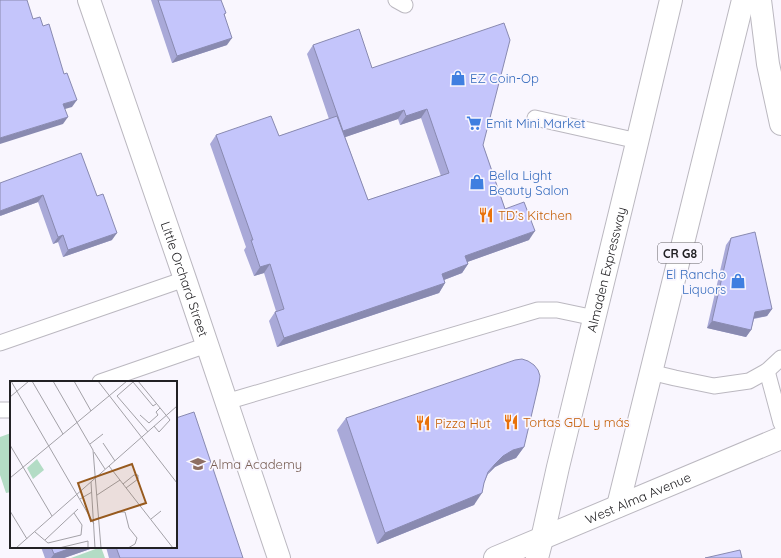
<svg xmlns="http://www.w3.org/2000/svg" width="781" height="558" viewBox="0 0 781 558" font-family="Quicksand,sans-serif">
<rect width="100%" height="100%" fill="#f9f6fe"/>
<g fill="#b3dcc5">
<polygon points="11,433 11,492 6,493 0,475 0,437"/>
<polygon points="101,547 105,558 71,558"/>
</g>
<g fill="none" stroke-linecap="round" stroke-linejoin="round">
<g stroke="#bbb8c0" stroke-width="17">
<g id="lane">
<polyline points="396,0 405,5"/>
<polyline points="535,118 638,141"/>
<polyline points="0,343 185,279"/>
<polyline points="767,371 781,423"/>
<polyline points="650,372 675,378 714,386 749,381 767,371 781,358"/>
<polyline points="100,382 207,345"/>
<polyline points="226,402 538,310 557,310 595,318"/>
<polyline points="0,410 11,410"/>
</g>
</g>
<g stroke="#bbb8c0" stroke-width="24">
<g id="street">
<path id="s1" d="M89 0 185 279 279 558"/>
</g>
</g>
<g stroke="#bbb8c0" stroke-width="24">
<polyline id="secondary" points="537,558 542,539"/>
</g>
<g stroke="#bbb8c0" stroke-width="24">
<g id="primary">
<polyline points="760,0 768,64 781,124"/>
<polyline points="618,506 743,0"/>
<path id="s2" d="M542 539 558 467 635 151 671 0"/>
<path id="s3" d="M495 558 781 438"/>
</g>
</g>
<use href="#lane" stroke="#fff" stroke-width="15"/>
<use href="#street" stroke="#fff" stroke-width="22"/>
<use href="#secondary" stroke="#fff" stroke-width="22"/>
<use href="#primary" stroke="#fff" stroke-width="22"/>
</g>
<g fill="#a9a9d8" fill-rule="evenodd">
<polygon points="151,0 221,0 225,15 227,45 172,63"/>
<path d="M313 45 372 68 483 145 505 209 529 240 467 262 468 264 462 273 444 280 445 283 439 293 277 347 269 321 275 312 276 311 264 273 254 276 244 250 246 247 210 144 216 135 279 136 329 119 307 54ZM421 118 441 176 368 200 345 137 398 119 400 125Z"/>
<polygon points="81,153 112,240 63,257 58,242 53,244 38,202 0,216"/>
<polygon points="731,238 772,309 767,316 754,319 751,330 746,337 707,328 726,245"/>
<polygon points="346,418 524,447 516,458 505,462 495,467 488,474 474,505 377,544 337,430"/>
<polygon points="41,547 96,547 64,558 45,558"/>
<polygon points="106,547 176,547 243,558 109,558"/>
</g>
<g fill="#898ab0">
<polygon points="232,38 227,45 172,63 177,56"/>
<polygon points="77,100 72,107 58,111 63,104"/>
<polygon points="427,109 421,118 400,125 406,116"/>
<polygon points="404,110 398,119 337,140 343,131"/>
<polygon points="68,117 63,124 0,144 0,138"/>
<polygon points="43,195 38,202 0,216 0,211"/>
<polygon points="535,231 529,240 459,265 465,256"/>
<polygon points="117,233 112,240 63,257 68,250"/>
<polygon points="63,235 58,242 53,244 58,237"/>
<polygon points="270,264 264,273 254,276 260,267"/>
<polygon points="468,264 462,273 436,283 442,274"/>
<polygon points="445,283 439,293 277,347 284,338"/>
<polygon points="772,309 767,316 750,319 755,312"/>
<polygon points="712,321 751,330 746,337 707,328"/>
<polygon points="524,447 516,458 505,462 495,467 487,475 495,464 503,456 513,450"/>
<polygon points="482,493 474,505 377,544 385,533"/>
<polygon points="74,547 96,547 64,558 51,558 54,554"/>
</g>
<g fill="#c4c5fb" stroke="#898ab0">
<polygon points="0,0 27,0 33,19 40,17 43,26 49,24 64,74 67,73 77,100 63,104 68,117 0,138"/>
<polygon points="158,0 221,0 226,13 224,14 232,38 177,56"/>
<polygon points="504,23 510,40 483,145 505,209 524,202 535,231 465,256 468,264 442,274 445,283 284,338 275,312 284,309 270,264 260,267 251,240 253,240 216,135 271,116 279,136 337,116 368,200 449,173 427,109 406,116 404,110 343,131 313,45 359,29 372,68"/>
<polygon points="81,153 97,196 103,194 117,233 68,250 63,235 58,237 43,195 0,211 0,183"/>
<polygon points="755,232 772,309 755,312 751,330 712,321 731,238"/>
<polygon points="522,359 528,361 534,365 538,370 540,376 539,383 524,447 513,450 503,456 495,464 488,472 484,483 482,493 385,533 346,418 515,360"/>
<polygon points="194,412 243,558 120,558 116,547 176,547 176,418"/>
<polygon points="51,547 74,547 54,554"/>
<polygon points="740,550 742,558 705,558"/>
</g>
<defs>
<g id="shop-bare" transform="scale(1.2)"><path d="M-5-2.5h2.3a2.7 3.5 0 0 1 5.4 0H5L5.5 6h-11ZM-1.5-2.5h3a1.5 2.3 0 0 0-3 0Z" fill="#3f7fe0" stroke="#f9f6fe" stroke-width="2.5" paint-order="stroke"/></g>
<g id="supermarket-bare" transform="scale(1.2)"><path d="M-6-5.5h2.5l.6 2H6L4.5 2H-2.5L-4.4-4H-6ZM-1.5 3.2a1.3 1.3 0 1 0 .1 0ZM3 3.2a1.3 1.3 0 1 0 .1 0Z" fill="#3f7fe0" stroke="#f9f6fe" stroke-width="2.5" paint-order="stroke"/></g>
<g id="restaurant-bare" transform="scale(1.2)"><path d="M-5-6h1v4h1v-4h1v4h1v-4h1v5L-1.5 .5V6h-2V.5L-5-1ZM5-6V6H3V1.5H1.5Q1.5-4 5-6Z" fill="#e8710a" stroke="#f9f6fe" stroke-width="2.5" paint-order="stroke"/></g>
<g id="school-bare" transform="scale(1.2)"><path d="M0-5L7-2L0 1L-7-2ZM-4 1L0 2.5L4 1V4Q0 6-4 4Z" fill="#8d6e63" stroke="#f9f6fe" stroke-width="2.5" paint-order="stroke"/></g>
</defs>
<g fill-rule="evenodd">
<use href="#shop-bare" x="458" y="78"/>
<use href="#supermarket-bare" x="474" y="123"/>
<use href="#shop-bare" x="477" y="182"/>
<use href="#restaurant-bare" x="486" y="215"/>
<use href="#shop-bare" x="738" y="281"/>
<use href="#restaurant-bare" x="511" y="422"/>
<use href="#restaurant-bare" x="423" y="423"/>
<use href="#school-bare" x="198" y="464"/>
</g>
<g text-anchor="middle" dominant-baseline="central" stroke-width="3.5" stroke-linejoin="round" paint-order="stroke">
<rect fill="#f9f6fe" stroke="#626165" stroke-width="1" x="658" y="243" width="44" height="20" rx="3"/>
<g font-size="12" font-weight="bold" fill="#222124">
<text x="680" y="253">CR G8</text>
</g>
<g font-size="13" fill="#366cbe" stroke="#f9f6fe" text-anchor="start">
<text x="470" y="78">EZ Coin-Op</text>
<text x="486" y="123">Emit Mini Market</text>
<text x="489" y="175">Bella Light<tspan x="489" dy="15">Beauty Salon</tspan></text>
<text x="726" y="274" text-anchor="end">El Rancho<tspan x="726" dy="15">Liquors</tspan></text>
</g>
<g font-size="13" fill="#c56008" stroke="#f9f6fe" text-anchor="start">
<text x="498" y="215">TD’s Kitchen</text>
<text x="523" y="422">Tortas GDL y más</text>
<text x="435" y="423">Pizza Hut</text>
</g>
<g font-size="13" fill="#222124" stroke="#f9f6fe">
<text stroke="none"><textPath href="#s2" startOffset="277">Almaden Expressway</textPath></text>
<text stroke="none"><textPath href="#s1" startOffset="295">Little Orchard Street</textPath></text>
<text stroke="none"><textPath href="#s3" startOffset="155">West Alma Avenue</textPath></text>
</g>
<g font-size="13" fill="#785e54" stroke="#f9f6fe" text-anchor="start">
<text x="210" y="464">Alma Academy</text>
</g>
</g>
<g transform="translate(10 381)">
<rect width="167" height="167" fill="#f9f6fe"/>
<path d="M27 78 34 89 23 98 17 87Z" fill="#b3dcc5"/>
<path fill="none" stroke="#a3a1a7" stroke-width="1" d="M1 0 84 143M22 0 53 53M43 0 83 69 91 167M64 0 81 30M88 0 167 102M128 0 160 39 149 51 144 45M0 16 19 0M130 34 139 42 148 34 146 31 150 27M138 51 107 15 123 1 143 25 146 23M93 62 105 80M80 63 93 53M0 64 42 135M84 71 95 88M99 85 163 167M0 97 117 0M81 101 85 167M113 103 124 94H128V98L116 107M87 114 110 99M70 118 82 111M0 130 17 158M107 131H115L119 147 127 157 125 163 118 167M141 138 151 130M25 151 38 162 71 154 72 144 64 132M35 159 68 128M6 167 167 25M49 167 78 160V167M101 167H116"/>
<path fill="#975a1e" fill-opacity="0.15" stroke="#975a1e" stroke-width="2" d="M122 83 136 122 81 140 68 102Z"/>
<rect width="167" height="167" fill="none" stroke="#222124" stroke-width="2"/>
</g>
</svg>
